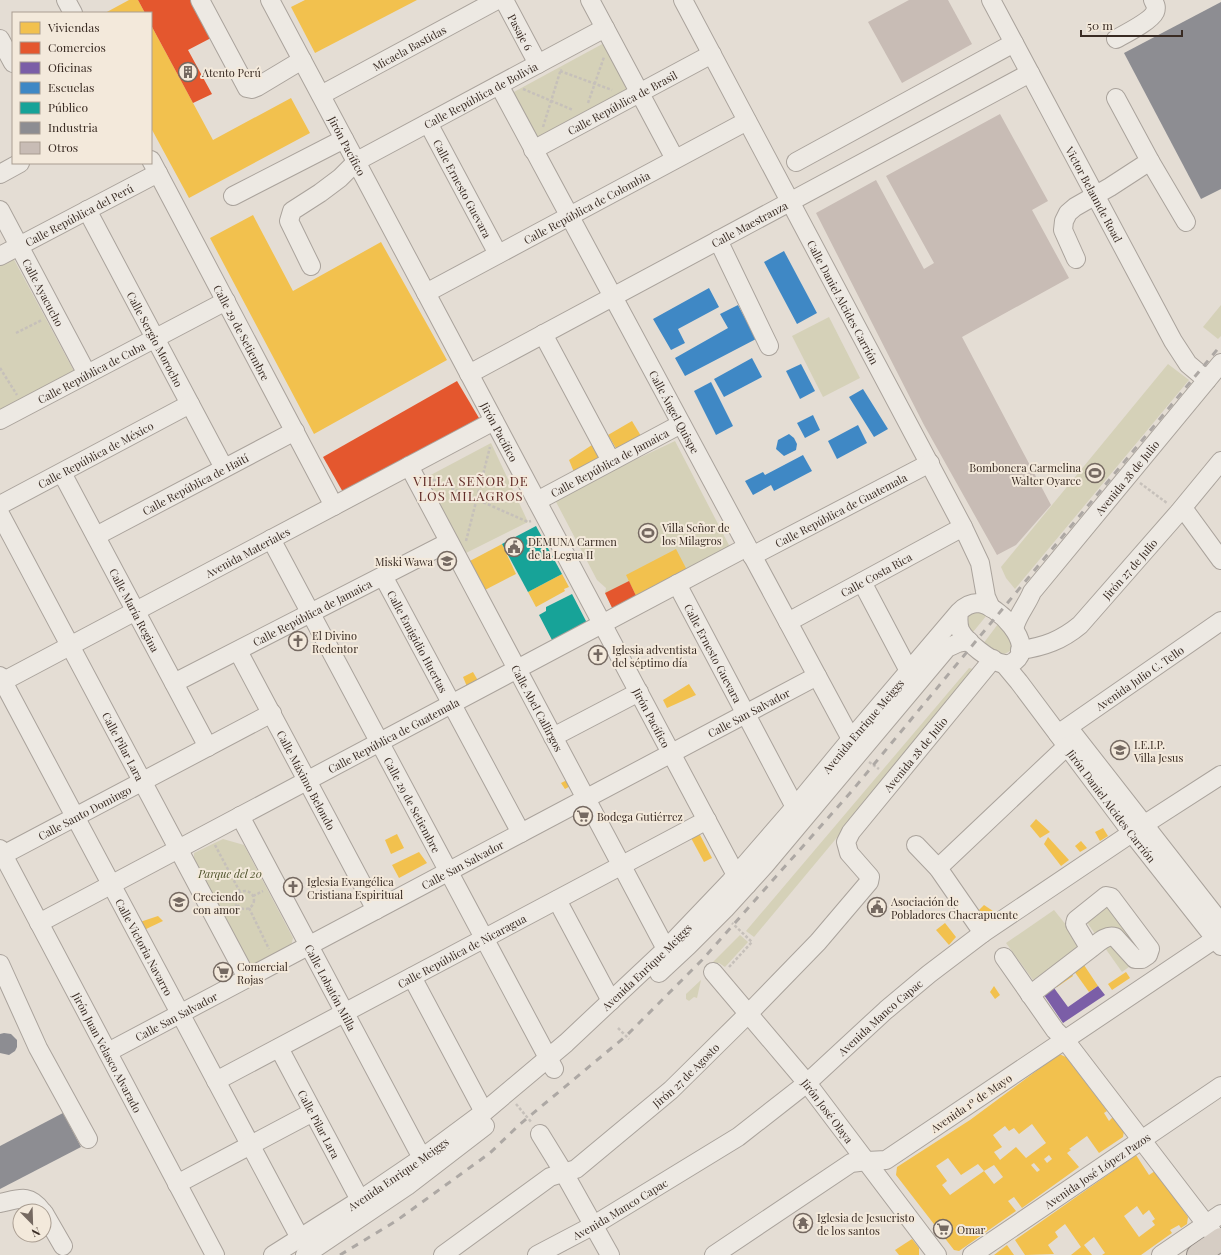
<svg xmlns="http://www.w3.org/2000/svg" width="1221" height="1255" viewBox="0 0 1221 1255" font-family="'Playfair Display',serif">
<rect width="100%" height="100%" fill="#e4ddd4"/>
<g fill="#d5d1b8">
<polygon points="606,42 632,88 537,141 512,93"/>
<polygon points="11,254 75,373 0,412 0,260"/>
<polygon points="1221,305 1221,336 1218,339 1203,327"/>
<polygon points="829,317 860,378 823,397 792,336"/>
<polygon points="1168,364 1189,380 1015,589 1006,578 1001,567"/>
<polygon points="675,441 731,549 614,612 605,593 606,588 597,580 554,498"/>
<polygon points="491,443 528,522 462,555 427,477"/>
<polygon points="971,607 987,615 973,632 965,624 966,612"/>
<path d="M998 624 1003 627 1014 646C1004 661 995 651 983 644Z"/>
<polygon points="969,668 973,669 975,672 754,937 746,931"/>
<polygon points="223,839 244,845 293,938 291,946 255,965 249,962 194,859 194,853"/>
<polygon points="1112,903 1148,953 1122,972 1086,921"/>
<polygon points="1054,910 1083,946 1033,980 1006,943"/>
<polygon points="740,935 748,942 725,967 719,963 711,964"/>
<polygon points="701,980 697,998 694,997 689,1001 686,999 686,994"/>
</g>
<g fill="#f2c14e" fill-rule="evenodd">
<polygon points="129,0 138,0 145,13 105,13"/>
<polygon points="305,0 417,0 315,53 291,7"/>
<polygon points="151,25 213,140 291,98 310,133 189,198 151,128"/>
<polygon points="253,215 293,291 381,242 447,360 314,434 210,238"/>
<polygon points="632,421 641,436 617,450 608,435"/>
<polygon points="592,445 601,457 574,472 569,460"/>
<polygon points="502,544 516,574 483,591 468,562"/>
<polygon points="676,549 688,572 638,600 626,575"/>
<polygon points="562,574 569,587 564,589 565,591 536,607 528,592"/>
<polygon points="473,672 480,684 468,689 463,677"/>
<polygon points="689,684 696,695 667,708 663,700"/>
<polygon points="569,779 572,785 565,789 561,783"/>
<polygon points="1036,819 1050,832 1040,838 1030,826"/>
<polygon points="1103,828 1108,836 1100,841 1095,832"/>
<polygon points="699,833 712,858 704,862 691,838"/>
<polygon points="397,834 404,848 391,854 385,840"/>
<polygon points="1048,837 1069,860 1061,866 1044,844"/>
<polygon points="1081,841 1087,848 1080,852 1075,846"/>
<polygon points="419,852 427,863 399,878 392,865"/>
<polygon points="984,905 993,911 984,917 979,910"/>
<polygon points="158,916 163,921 144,930 140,922"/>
<polygon points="945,923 956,937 949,945 936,930"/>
<polygon points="1084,965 1098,986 1089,992 1074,971"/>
<polygon points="1069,970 1073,976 1057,987 1053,982"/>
<polygon points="1126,972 1130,978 1112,990 1108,984"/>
<polygon points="994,986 1000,995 995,999 990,992"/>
<path d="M1059 1054 1066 1057 1102 1104 1107 1111 1104 1113 1109 1121 1113 1117 1124 1131 1123 1137 1099 1153 1087 1136 1069 1149 1071 1150 1067 1153 1079 1167 1022 1208 1014 1197 1008 1201 1016 1211 959 1251 954 1250 896 1175 897 1167 970 1120ZM1032 1124 1046 1143 1026 1158 1016 1147 1000 1160 994 1152 1002 1147 993 1135 1005 1126 1009 1131 1014 1128 1019 1134ZM1049 1155 1052 1159 1047 1163 1044 1159ZM948 1158 961 1175 978 1164 984 1171 994 1165 1003 1177 994 1184 984 1171 950 1195 942 1185 947 1181 936 1166ZM1034 1163 1040 1170 1037 1172 1031 1165Z"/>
<path d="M1136 1155 1149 1175 1155 1171 1188 1217 1187 1224 1181 1228 1179 1225 1170 1230 1172 1233 1141 1255H1102L1105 1253 1094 1237 1084 1245 1092 1255H1071L1081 1247 1065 1224 1055 1232 1058 1237 1048 1245 1054 1254 1025 1255 1015 1240ZM1137 1206 1143 1215 1149 1210 1155 1219 1152 1221 1155 1225 1139 1237 1124 1216Z"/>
<polygon points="912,1239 919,1248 919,1255 899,1255 895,1250"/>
<polygon points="1007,1245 1014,1255 994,1255"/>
</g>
<g fill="#e4572e">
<polygon points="138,0 191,0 211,38 188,50 212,94 193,103 151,25 151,13 145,13"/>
<polygon points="457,381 479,418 344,494 323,457"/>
<polygon points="629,581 638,600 614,612 605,593"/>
</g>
<polygon fill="#7b5ea7" points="1098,986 1105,995 1063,1023 1044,995 1054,988 1068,1007"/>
<g fill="#3f88c5">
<polygon points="784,251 817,313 797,324 764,262"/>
<polygon points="709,288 719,307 678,329 685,343 671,350 653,319"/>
<polygon points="738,305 756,339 685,376 675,358 728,328 720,314"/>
<polygon points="752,358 762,377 724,397 714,379"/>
<polygon points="801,364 815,391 800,399 786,371"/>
<polygon points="711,382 733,426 716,435 694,391"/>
<polygon points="863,389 888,429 874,437 849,397"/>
<polygon points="813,415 820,430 805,438 797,423"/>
<polygon points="858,425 867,443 837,459 828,441"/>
<polygon points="789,434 794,438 797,444 796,450 784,456 776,449 778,440"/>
<polygon points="803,455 812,471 774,491 771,485 753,495 745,481 763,472 765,475"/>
</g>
<g fill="#17a398">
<polygon points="536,526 562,574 528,592 502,544"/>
<polygon points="572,594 587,623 552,640 539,615 546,611 546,607"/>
</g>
<g fill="#8d8d92">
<polygon points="1221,2 1221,189 1201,199 1124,53"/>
<polygon points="4,1033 11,1034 17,1040 17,1047 15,1051 9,1055 0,1053 0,1034"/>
<polygon points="63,1113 81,1147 0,1189 0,1146"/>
</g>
<g fill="#c8bcb5">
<polygon points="909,0 948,0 972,44 902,83 868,22"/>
<polygon points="1000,114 1048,201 1032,210 1069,278 962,337 1051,505 1016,545 997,555 924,425 816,213 876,180 924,269 934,263 886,176"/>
</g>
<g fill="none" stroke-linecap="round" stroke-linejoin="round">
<g stroke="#aaa39c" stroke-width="20">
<g id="minor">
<polyline points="66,0 73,13"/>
<polyline points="200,0 247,88 252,89 257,87 302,60"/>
<path id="s1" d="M270 0 736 875 747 885"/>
<path id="s2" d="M504 0 538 64"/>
<polyline points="590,0 675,159"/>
<path id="s3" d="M683 0 963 527 980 563 986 597 991 608"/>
<path id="s4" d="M991 0 1173 341 1188 364 1207 380"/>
<polyline points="0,39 13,63"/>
<path d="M1116 39C1125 34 1151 21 1155 12 1157 7 1155 4 1153 0"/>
<path id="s5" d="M499 85 851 739"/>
<path id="s6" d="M321 95 497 0"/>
<path id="s7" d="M428 123 498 254"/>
<path id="s8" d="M533 150 712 54"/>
<path id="s9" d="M151 160 334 506"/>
<polyline points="1150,161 1186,222"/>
<polyline points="796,162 1014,43"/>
<polyline points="0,174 20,163"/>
<polyline points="233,196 344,139"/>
<path id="s10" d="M0 210 87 374"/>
<path id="s11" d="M87 210 224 468"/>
<polyline points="718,240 769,346"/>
<path id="s12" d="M0 256 158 173"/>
<polyline points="1076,259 1063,230 1064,221 1068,213 1075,207 1110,187 1150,161 1116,98"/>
<path id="s13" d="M311 266 289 221 292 211 320 193 340 178 357 161 605 28"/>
<path id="s14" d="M426 293 747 121"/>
<polyline points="543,334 611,461"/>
<path id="s15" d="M469 374 1030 73"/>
<path id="s16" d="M0 420 226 301"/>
<path id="s17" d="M409 466 666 949"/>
<path id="s18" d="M62 473 208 747"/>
<path id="s19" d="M537 501 681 424"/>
<path id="s20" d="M0 505 190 404"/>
<polyline points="1183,508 1221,560"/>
<path id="s21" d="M0 514 247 978"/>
<path id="s22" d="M96 536 295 431"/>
<path id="s23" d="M271 539 554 1069"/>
<path id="s24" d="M752 556 930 463"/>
<path id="s25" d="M383 576 521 833"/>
<polyline points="862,582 909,671"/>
<path id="s26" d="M677 584 795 807"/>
<path id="s27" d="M788 622 963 527"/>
<path id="s28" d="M1014 629C1017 615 1027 605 1032 592L1221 363"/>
<path id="s29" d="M1020 650C1044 647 1062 640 1080 625L1179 512 1221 461"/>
<path id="s30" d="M238 651 376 910"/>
<path id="s31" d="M1004 664 1019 682 1132 833 1221 946"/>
<path id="s32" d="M0 676 300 1238"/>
<path id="s33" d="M0 683 494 421"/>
<path id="s34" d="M174 683 449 542"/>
<polyline points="1071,731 1221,923"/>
<path id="s35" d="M1058 734 1221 621"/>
<polyline points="553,737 639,692"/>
<path id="s36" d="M240 816 422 1158"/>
<polyline points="916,845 938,868 983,933"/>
<path id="s37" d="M0 849 215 1255"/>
<path id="s38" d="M3 855 272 713"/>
<polyline points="938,868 1067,746"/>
<polyline points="557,900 611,1001"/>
<path id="s39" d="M39 923 747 547"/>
<polyline points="1004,957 1055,1030 1065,1040 1219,1241"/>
<polyline points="0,964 38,1048 88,1139"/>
<path id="s40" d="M713 972 807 1083 937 1255"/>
<polyline points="659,973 688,946 725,909 765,865 947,648 958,643 969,641"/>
<polyline points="412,977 484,1112"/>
<path d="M1030 995 1090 949 1075 924 1076 920 1106 896 1111 897 1150 949 1148 955 1142 959H1135L1115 937C1106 934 1097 944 1090 949"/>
<path id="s41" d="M279 1048 360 1200"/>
<path id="s42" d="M108 1052 817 676"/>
<path id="s43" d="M216 1081 707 820"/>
<polyline points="540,1134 564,1173 610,1255"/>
<polyline points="177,1184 313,1112"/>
<path d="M0 1203C19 1199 29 1193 42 1211"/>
<polyline points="44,1213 63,1246"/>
<path id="s44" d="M273 1255 360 1200 422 1158 484 1112 566 1043 666 949 730 882 795 807 851 739 959 612C964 607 970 603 978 603 997 604 1036 644 1015 661 1012 663 1008 665 1004 664 991 662 966 642 960 630 958 624 958 619 959 612"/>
<polyline points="305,1255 407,1186 485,1126"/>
<path id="s45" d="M443 1255 550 1177 576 1169 671 1090 749 1013 818 942 869 882 870 877 849 853 846 842 851 832 993 659"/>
<path id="s46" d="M537 1255 594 1225 738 1137 807 1083 886 1010 929 974 983 933 1145 824 1221 775"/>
<polyline points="714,1255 851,1163 867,1161 886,1160 1221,935"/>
<path id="s47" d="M972 1255 1221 1086"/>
<polyline points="1161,1255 1221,1214"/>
</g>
</g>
<g stroke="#908983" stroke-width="24">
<polyline id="highway" points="1198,1255 1221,1239"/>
</g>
<g stroke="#c6c0ba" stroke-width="2.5" stroke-dasharray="3 2" stroke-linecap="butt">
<polyline points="560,71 612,90"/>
<polyline points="523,89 573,110"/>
<polyline points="588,103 604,57"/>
<polyline points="543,127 561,69"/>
<polyline points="16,333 42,320"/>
<polyline points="0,368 17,395"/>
<polyline points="433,480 528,522 531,521"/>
<polyline points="1140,483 1167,503"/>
<polyline points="466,541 490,447"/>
<polyline points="869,762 879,769"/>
<polyline points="215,845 240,892"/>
<circle cx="245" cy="900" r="9"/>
<polyline points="253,896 263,891"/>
<polyline points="249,908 269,949"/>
<polyline points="226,910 237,905"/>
<polyline points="729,967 752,942 732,923"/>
<polyline points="618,1028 629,1039"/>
<polyline points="516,1104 532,1123"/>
</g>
<use href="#minor" stroke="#ede9e3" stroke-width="18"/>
<use href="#highway" stroke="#d6cdc4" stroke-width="22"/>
<polyline stroke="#ada8a4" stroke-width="3" stroke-dasharray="7 7" stroke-linecap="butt" points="340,1255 396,1221 490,1153 519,1125 626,1036 702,960 851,792 1221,345"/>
</g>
<defs>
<g id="building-ring" transform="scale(1)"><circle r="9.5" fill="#f3e9db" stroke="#756961" stroke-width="1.5"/><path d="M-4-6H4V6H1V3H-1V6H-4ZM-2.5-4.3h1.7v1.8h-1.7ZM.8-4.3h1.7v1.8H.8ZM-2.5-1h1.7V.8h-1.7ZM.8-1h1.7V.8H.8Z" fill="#756961"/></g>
<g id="stadium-ring" transform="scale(1)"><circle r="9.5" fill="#f3e9db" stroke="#756961" stroke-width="1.5"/><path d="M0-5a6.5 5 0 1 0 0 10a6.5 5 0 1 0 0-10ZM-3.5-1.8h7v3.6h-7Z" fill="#756961"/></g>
<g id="civic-ring" transform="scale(1)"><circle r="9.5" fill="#f3e9db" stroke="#756961" stroke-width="1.5"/><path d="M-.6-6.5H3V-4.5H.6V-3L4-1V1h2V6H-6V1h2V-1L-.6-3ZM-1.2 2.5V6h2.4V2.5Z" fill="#756961"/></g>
<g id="school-ring" transform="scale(1)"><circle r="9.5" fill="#f3e9db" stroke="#756961" stroke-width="1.5"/><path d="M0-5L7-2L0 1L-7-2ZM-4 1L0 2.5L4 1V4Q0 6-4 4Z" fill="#756961"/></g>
<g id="church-ring" transform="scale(1)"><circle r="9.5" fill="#f3e9db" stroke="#756961" stroke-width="1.5"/><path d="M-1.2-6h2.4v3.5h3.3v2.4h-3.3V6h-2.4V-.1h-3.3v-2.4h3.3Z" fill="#756961"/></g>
<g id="supermarket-ring" transform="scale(1)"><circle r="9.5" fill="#f3e9db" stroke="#756961" stroke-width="1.5"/><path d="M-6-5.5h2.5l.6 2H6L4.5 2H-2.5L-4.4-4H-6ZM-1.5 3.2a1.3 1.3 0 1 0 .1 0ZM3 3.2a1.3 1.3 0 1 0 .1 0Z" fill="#756961"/></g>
<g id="temple-ring" transform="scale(1)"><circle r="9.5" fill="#f3e9db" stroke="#756961" stroke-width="1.5"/><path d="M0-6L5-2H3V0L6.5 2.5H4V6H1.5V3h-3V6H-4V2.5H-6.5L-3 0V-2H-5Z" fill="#756961"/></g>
</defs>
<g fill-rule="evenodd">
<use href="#building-ring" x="188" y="72"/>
<use href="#stadium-ring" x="1095" y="473"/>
<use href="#stadium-ring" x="648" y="533"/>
<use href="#civic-ring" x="514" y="547"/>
<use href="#school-ring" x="447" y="561"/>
<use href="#church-ring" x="298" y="641"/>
<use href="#church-ring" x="598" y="655"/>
<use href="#school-ring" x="1120" y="750"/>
<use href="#supermarket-ring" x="583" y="816"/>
<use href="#church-ring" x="293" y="887"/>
<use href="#school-ring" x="179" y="902"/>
<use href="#civic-ring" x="877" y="907"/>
<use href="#supermarket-ring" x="223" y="972"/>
<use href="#temple-ring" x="803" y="1223"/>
<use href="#supermarket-ring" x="943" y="1229"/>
</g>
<g text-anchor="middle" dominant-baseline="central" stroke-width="4" stroke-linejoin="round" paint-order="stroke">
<g font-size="11" fill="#392b23" stroke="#f3e9db">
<text stroke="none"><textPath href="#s2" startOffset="36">Pasaje 6</textPath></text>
<text stroke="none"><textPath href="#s6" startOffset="100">Micaela Bastidas</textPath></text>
<text stroke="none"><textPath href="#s13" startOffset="283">Calle República de Bolivia</textPath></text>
<text stroke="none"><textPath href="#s8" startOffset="101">Calle República de Brasil</textPath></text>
<text stroke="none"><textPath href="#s1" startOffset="165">Jirón Pacífico</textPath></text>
<text stroke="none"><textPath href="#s7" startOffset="74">Calle Ernesto Guevara</textPath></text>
<text stroke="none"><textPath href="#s4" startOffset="220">Victor Belaunde Road</textPath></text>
<text stroke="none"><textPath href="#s14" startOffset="182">Calle República de Colombia</textPath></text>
<text stroke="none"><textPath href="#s12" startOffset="89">Calle República del Perú</textPath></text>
<text stroke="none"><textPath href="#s15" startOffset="318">Calle Maestranza</textPath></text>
<text stroke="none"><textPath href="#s10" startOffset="93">Calle Ayacucho</textPath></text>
<text stroke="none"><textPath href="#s3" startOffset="342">Calle Daniel Alcides Carrión</textPath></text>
<text stroke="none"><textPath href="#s9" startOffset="195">Calle 29 de Setiembre</textPath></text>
<text stroke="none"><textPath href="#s11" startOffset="146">Calle Sergio Morocho</textPath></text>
<text stroke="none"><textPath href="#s16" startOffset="103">Calle República de Cuba</textPath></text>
<text stroke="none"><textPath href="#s5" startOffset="371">Calle Ángel Quispe</textPath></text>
<text stroke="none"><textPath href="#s1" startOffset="489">Jirón Pacífico</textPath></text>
<text stroke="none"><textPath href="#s20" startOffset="108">Calle República de México</textPath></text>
<text stroke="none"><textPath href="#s19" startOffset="82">Calle República de Jamaica</textPath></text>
<text stroke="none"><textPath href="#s28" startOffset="190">Avenida 28 de Julio</textPath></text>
<text stroke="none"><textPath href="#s22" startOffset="112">Calle República de Haití</textPath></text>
<text stroke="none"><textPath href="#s24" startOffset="100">Calle República de Guatemala</textPath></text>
<text stroke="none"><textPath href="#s33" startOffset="280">Avenida Materiales</textPath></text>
<text stroke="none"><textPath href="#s29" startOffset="141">Jirón 27 de Julio</textPath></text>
<text stroke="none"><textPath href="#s27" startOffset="100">Calle Costa Rica</textPath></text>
<text stroke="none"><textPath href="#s18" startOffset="155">Calle María Regina</textPath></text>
<text stroke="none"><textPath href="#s34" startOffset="155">Calle República de Jamaica</textPath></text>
<text stroke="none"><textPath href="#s25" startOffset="74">Calle Emigidio Huertas</textPath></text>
<text stroke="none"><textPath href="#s26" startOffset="78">Calle Ernesto Guevara</textPath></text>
<text stroke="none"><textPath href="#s35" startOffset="99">Avenida Julio C. Tello</textPath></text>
<text stroke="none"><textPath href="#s17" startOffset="274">Calle Abel Callirgos</textPath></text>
<text stroke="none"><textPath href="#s42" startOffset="725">Calle San Salvador</textPath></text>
<text stroke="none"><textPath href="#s1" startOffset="813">Jirón Pacífico</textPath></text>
<text stroke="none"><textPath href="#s44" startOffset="797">Avenida Enrique Meiggs</textPath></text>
<text stroke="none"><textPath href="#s39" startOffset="401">Calle República de Guatemala</textPath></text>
<text stroke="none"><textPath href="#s21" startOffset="263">Calle Pilar Lara</textPath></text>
<text stroke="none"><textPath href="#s45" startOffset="731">Avenida 28 de Julio</textPath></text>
<text stroke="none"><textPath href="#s30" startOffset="146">Calle Máximo Belondo</textPath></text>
<text stroke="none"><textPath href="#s23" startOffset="301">Calle 29 de Setiembre</textPath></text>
<text stroke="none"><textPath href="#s31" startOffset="178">Jirón Daniel Alcides Carrión</textPath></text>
<text stroke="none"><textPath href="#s38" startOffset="92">Calle Santo Domingo</textPath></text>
<text stroke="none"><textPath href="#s42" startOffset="401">Calle San Salvador</textPath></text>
<text stroke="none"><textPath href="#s32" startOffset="307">Calle Victoria Navarro</textPath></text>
<text stroke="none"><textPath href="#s43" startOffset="278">Calle República de Nicaragua</textPath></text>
<text stroke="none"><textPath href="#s44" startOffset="473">Avenida Enrique Meiggs</textPath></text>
<text stroke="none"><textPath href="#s36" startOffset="194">Calle Lobatón Milla</textPath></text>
<text stroke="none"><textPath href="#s42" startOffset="77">Calle San Salvador</textPath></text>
<text stroke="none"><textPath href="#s46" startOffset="419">Avenida Manco Capac</textPath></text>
<text stroke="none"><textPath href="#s37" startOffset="230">Jirón Juan Velasco Alvarado</textPath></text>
<text stroke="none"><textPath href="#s45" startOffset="304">Jirón 27 de Agosto</textPath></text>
<text transform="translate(971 1103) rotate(-34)">Avenida 1º de Mayo</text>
<text stroke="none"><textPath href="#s40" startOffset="180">Jirón José Olaya</textPath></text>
<text stroke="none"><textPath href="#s41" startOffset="86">Calle Pilar Lara</textPath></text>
<text stroke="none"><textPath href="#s47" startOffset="151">Avenida José López Pazos</textPath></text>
<text stroke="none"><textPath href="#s44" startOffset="149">Avenida Enrique Meiggs</textPath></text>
<text stroke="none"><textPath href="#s46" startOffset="95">Avenida Manco Capac</textPath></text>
</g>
<g font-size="11" fill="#392b23" stroke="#f3e9db" text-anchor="start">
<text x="202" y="72">Atento Perú</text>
<text x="1081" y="467" text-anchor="end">Bombonera Carmelina<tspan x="1081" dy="13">Walter Oyarce</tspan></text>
<text x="662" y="527">Villa Señor de<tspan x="662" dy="13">los Milagros</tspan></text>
<text x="528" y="541">DEMUNA Carmen<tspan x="528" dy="13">de la Legua II</tspan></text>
<text x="433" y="561" text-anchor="end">Miski Wawa</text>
<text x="312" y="635">El Divino<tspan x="312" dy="13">Redentor</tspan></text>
<text x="612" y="649">Iglesia adventista<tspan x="612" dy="13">del séptimo día</tspan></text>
<text x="1134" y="744">I.E.I.P.<tspan x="1134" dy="13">Villa Jesus</tspan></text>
<text x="597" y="816">Bodega Gutiérrez</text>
<text x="307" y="881">Iglesia Evangélica<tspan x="307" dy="13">Cristiana Espiritual</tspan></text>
<text x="193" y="896">Creciendo<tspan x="193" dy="13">con amor</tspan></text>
<text x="891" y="901">Asociación de<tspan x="891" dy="13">Pobladores Chacrapuente</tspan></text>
<text x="237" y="966">Comercial<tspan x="237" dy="13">Rojas</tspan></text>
<text x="817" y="1217">Iglesia de Jesucristo<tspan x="817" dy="13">de los santos</tspan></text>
<text x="957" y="1229">Omar</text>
</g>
<g font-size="11" font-style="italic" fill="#4f532c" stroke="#f3e9db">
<text x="230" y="873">Parque del 20</text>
</g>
<g font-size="13" letter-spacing="1" fill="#612b27" stroke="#f3e9db">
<text x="471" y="480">VILLA SEÑOR DE<tspan x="471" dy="15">LOS MILAGROS</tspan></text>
</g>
</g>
<rect x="12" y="12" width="140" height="152" fill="#f3e9db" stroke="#a99d91"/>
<rect x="20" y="22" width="20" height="12" fill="#f2c14e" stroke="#a99d91"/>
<text x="48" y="32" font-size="12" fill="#392b23">Viviendas</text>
<rect x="20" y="42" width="20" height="12" fill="#e4572e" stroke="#a99d91"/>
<text x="48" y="52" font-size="12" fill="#392b23">Comercios</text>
<rect x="20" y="62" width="20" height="12" fill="#7b5ea7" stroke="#a99d91"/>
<text x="48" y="72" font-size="12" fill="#392b23">Oficinas</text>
<rect x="20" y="82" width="20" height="12" fill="#3f88c5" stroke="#a99d91"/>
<text x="48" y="92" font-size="12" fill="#392b23">Escuelas</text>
<rect x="20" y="102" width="20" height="12" fill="#17a398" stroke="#a99d91"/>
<text x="48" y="112" font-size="12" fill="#392b23">Público</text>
<rect x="20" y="122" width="20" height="12" fill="#8d8d92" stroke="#a99d91"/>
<text x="48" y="132" font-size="12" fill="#392b23">Industria</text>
<rect x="20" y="142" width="20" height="12" fill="#c8bcb5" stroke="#a99d91"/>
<text x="48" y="152" font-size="12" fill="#392b23">Otros</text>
<g transform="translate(32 1223) rotate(157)"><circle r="19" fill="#f3e9db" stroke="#a99d91"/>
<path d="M0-3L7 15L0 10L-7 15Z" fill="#756961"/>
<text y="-6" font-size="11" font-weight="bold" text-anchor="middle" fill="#392b23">N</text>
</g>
<path d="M1081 30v6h101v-6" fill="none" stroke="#392b23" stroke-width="2"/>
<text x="1087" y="30" font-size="12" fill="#392b23" stroke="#f3e9db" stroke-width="3" paint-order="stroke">50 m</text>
</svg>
